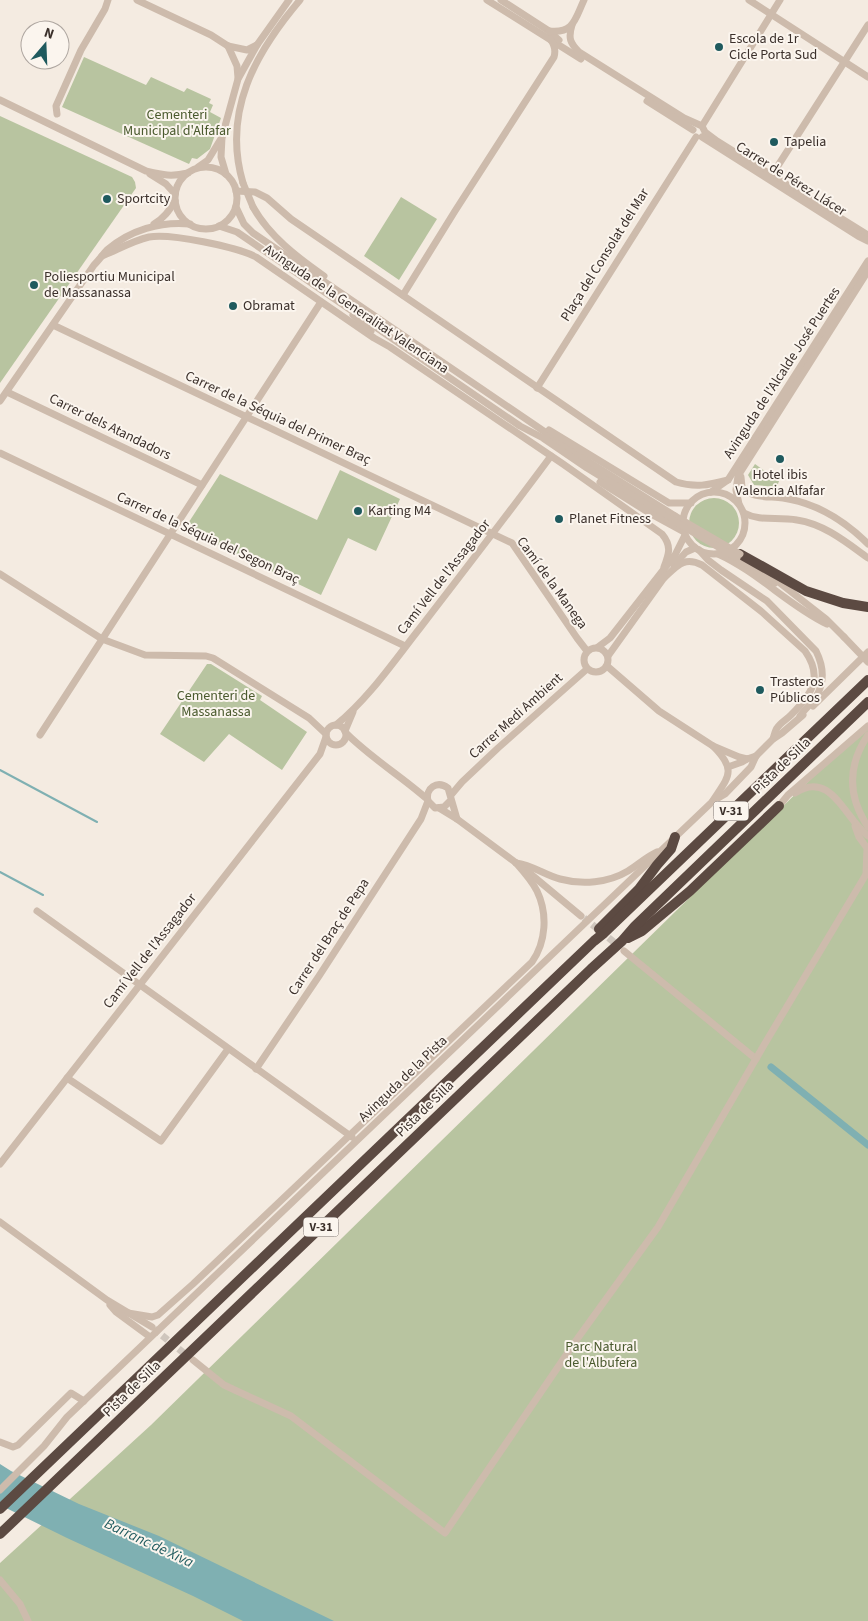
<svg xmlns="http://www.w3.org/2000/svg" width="868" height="1621" viewBox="0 0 868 1621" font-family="'Source Sans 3',sans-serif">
<rect width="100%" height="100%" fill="#f4ebe1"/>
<g fill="#b8c4a0">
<polygon points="84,57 146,85 151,77 184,92 187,88 211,99 209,103 213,105 210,112 221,118 210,149 197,159 192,158 189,164 62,107"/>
<polygon points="0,116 132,177 135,182 136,188 0,383"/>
<polygon points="401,197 437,219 399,280 364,256"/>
<polygon points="755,464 779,481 777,487 754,485 748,475"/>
<polygon points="340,470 400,499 376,551 348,538 321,595 188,531 187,525 220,474 317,520"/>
<circle cx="714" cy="523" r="25"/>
<polygon points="207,664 211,664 262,696 260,700 307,732 282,770 229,734 204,762 160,734"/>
<polygon points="868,723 868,1621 0,1621 0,1563 151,1425"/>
</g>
<polygon fill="#7fb0b2" points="0,1464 11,1471 79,1504 159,1536 334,1621 243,1621 193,1596 67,1538 0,1505"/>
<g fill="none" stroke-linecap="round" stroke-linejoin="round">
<g stroke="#7fb0b2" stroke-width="2">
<polyline points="0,770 97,822"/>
<polyline points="0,872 43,895"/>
</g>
<polyline stroke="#7fb0b2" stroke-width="7" points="771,1067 868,1145"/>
<g stroke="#cfc6bd" stroke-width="7" stroke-dasharray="7 3.5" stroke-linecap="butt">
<polyline points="584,918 620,947"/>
<polyline points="154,1329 190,1358"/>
</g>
<g stroke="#cdbbac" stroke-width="7">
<polyline points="137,0 211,35 228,46 247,50 257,45"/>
<polyline points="487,0 581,59"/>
<polyline points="501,0 549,31 559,40"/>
<polyline points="749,0 868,77"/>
<path d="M572 25C568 38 570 43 579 52L684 118 702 126 705 132 717 141 868 235"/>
<path d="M549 31C574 34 575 19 584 0"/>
<polyline points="228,46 237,66 238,78"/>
<path d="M0 100 146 171C163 175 171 177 188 173"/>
<polyline points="647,101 693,130"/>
<polyline points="57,114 56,106 81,50 105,9 108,0"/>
<polyline points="702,126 780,0"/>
<polyline points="702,137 858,236 868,241"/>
<polyline points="198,167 208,160 222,137"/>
<circle cx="206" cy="198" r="31"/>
<polyline points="150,174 166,184 175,194"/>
<polyline points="226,174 221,157 222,137 238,79 257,45 289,0"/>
<polyline points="772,175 868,25"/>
<path d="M243 183C222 112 255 53 300 0"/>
<path d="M236 191 255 192 267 198 291 219 676 482C696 488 708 485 728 480"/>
<polyline points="236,207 244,224 253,233 589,462 675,516"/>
<path d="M253 207C270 237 297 257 324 276"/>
<path d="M154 224C164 218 169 211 175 201"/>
<polyline points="219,226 237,232 520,426 543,438 587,468 672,520"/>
<path d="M102 256C117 250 132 241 149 237 170 233 237 247 256 257L374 338 390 347 563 464 662 534C672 546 669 554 664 567"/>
<path d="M403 295 455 211 554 57C556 50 555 45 550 39"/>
<polyline points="353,315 371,331"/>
<polyline points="53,325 512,543 577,638 587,651"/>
<polyline points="537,388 696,137"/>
<polyline points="7,392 202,485"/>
<path d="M0 401 94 265C99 260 103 254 107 250 130 230 161 221 190 224"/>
<polyline points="549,430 669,503 691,503"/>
<polyline points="0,453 405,646"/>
<path d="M741 477 742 487C751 499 769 496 783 498 816 503 844 520 868 544"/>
<polyline points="600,482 651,514 684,532"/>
<polyline points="711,492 728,480 868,261"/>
<circle cx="714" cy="523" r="31"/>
<polyline points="739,504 736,490 738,476 868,271"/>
<path d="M744 513C761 522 778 516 797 520 824 524 846 542 868 558"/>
<path d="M699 550 708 560 721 570 767 601 816 651C824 667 825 682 816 697 811 704 805 709 800 716"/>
<path d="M718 554C758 572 789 606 827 624"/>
<polyline points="737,558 775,583"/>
<polyline points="674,565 686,552 695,548"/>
<polyline points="0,574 102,639 145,655 206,656 213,658 309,718 326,734"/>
<polyline points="771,576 826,619 844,637"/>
<path d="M664 578C677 566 684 556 702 565L762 612 805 651C824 678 811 695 791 715 787 719 780 723 777 728 775 731 774 736 773 739"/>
<polyline points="598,647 610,638 675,555 685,535"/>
<circle cx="596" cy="660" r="12"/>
<polyline points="608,656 666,575"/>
<polyline points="607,666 659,711 713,746 739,757 747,759 756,756"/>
<polyline points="813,706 868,652"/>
<path d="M336 725C369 698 394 661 420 628 464 571 508 514 551 456"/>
<circle cx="336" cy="735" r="10"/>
<polyline points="345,731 353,712"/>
<path d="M346 733C371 758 401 776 427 799"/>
<polyline points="40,735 321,302"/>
<path d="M868 735C847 766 848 797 868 827"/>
<polyline points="728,767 742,762 747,759"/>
<path d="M795 793C831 769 845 819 868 836"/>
<polyline points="451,795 462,782 498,748 587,669"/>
<path d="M451 800 444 807 435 808 428 801C425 788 437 780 448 788L457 819"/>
<polyline points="713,801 725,794 751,767 756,756 773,739 782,733 803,715"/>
<polyline points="779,806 788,795 868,726"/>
<polyline points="439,808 457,819 519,865"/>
<polyline points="855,826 859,837 867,848 866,874"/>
<path d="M516 863C532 865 545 875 560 879 582 885 608 883 628 871 638 865 646 857 657 852"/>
<polyline points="527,871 581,916"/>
<polyline points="37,911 352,1137"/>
<polyline points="624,951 756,1059"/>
<polyline points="256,1069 319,976 421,819 428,801"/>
<polyline points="67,1078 161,1141 228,1049"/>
<polyline points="0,1164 320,754 326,737"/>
<polyline points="0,1222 107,1300 152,1327"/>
<polyline points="110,1305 116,1312 150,1337"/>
<path d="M128 1313 152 1317 158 1315 193 1284 532 962C546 942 548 914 537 891 532 881 524 872 516 863"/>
<polyline points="193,1360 224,1385 291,1416 445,1533 575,1342 658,1227 764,1045 868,871"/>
<polyline points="0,1442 13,1447 18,1445 71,1393 84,1401"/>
<path d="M0 1490 44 1446 67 1417 712 802C728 777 738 771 713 746"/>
<polyline points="0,1580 20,1604 28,1621"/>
</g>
<g stroke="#5c4a42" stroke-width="10">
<polyline points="740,554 806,591 843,603 868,607"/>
<polyline points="599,929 639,889 657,865 671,849 675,837"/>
<polyline points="628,938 642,931 690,891 779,806"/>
<polyline points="0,1509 594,941 604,933 868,680"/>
<polyline points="0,1534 591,969 622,941 635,926 868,702"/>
</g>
<g stroke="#cdbbac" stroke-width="7">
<polyline points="243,183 253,207"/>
<polyline points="675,516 740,554"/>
<polyline points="672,520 737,558"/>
<polyline points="844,637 868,662"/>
</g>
</g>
<g fill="#1f5a5e" stroke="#fbf5ee" stroke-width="2">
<circle cx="719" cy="47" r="5"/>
<circle cx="774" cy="142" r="5"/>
<circle cx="107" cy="199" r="5"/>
<circle cx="34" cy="285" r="5"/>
<circle cx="233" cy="306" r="5"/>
<circle cx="780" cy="459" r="5"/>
<circle cx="358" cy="511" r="5"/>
<circle cx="559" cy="519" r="5"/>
<circle cx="760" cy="690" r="5"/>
</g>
<g text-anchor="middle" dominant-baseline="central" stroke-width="4" stroke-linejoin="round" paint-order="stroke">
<g fill="#fbf5ee" stroke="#756b66" stroke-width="1">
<rect x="713.5" y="801.5" width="35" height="19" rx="4"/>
<rect x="303.5" y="1217.5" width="35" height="19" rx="4"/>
</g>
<g font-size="12" font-weight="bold" fill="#3b302b">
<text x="731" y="811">V-31</text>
<text x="321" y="1227">V-31</text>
</g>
<g font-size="14" fill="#3b302b" stroke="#fbf5ee" text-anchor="start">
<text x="729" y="39">Escola de 1r<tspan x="729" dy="16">Cicle Porta Sud</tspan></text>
<text x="784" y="142">Tapelia</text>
<text x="117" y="199">Sportcity</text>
<text x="44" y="277">Poliesportiu Municipal<tspan x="44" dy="16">de Massanassa</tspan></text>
<text x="243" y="306">Obramat</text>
<text x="780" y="475" text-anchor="middle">Hotel ibis<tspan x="780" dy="16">Valencia Alfafar</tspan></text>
<text x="368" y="511">Karting M4</text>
<text x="569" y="519">Planet Fitness</text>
<text x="770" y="682">Trasteros<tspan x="770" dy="16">Públicos</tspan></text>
</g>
<g font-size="14" fill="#4a5a2e" stroke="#fbf5ee">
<text x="177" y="115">Cementeri<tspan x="177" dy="16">Municipal d'Alfafar</tspan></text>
<text x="216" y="696">Cementeri de<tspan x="216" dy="16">Massanassa</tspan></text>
<text x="601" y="1347">Parc Natural<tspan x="601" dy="16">de l'Albufera</tspan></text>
</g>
<g font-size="14" fill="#3b302b" stroke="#fbf5ee">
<text transform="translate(791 179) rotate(32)">Carrer de Pérez Llácer</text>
<text transform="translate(605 255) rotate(-58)">Plaça del Consolat del Mar</text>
<text transform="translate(356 309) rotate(34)">Avinguda de la Generalitat Valenciana</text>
<text transform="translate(782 373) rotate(-57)">Avinguda de l'Alcalde José Puertes</text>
<text transform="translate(278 418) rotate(25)">Carrer de la Séquia del Primer Braç</text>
<text transform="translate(110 427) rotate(26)">Carrer dels Atandadors</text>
<text transform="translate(208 538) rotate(25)">Carrer de la Séquia del Segon Braç</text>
<text transform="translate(444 577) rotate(-52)">Camí Vell de l'Assagador</text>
<text transform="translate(552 583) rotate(54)">Camí de la Manega</text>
<text transform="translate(516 716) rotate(-42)">Carrer Medi Ambient</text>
<text transform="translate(782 766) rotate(-44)">Pista de Silla</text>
<text transform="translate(329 937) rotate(-57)">Carrer del Braç de Pepa</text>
<text transform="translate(150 951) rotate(-52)">Camí Vell de l'Assagador</text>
<text transform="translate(403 1079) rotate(-44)">Avinguda de la Pista</text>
<text transform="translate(425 1109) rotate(-44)">Pista de Silla</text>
<text transform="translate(132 1389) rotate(-44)">Pista de Silla</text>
</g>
<g font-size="15" font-style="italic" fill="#1f5a5e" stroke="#fbf5ee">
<text transform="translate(149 1543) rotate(25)">Barranc de Xiva</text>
</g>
</g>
<g transform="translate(45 45) rotate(19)"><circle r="24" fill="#fbf5ee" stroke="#aea6a0"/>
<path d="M0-4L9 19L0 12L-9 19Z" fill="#1f5a5e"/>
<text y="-8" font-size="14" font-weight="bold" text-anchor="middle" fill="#3b302b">N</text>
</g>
</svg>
